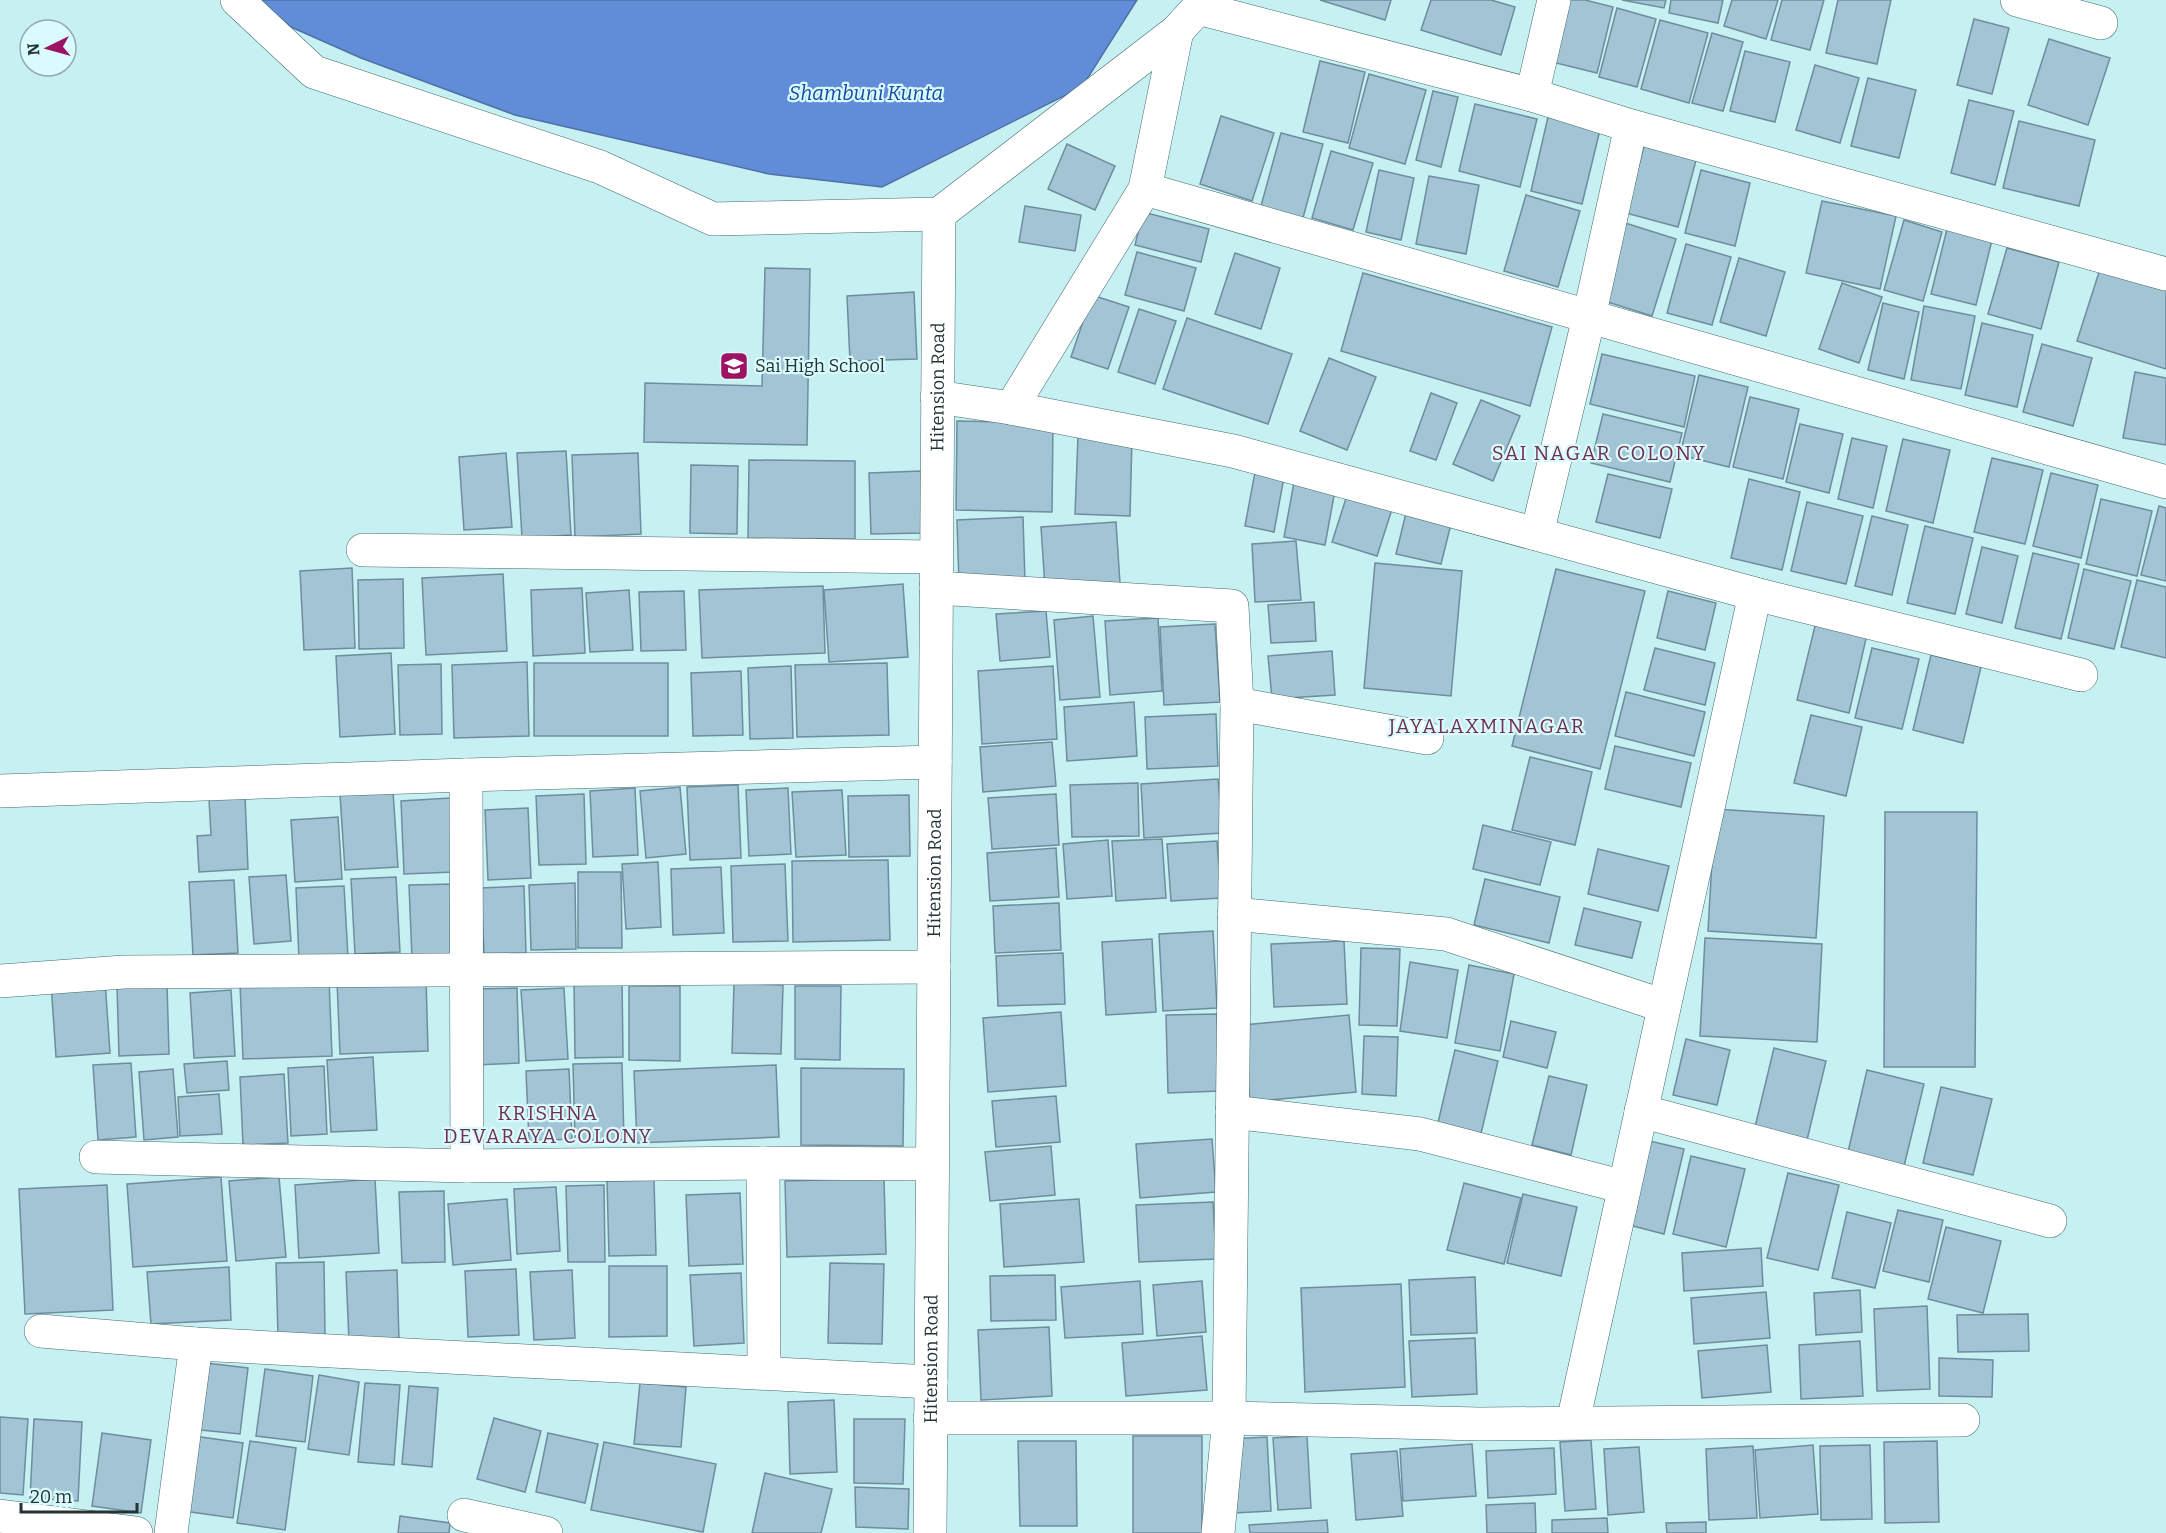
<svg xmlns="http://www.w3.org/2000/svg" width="2166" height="1533" viewBox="0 0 2166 1533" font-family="Bitter,serif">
<rect width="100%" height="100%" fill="#c6f0f2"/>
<polygon fill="#608cd8" stroke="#4e72a7" stroke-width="1.5" points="259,0 1137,0 1082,87 882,187 769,174 515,115 361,58 291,27"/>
<g fill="#a3c4d5" stroke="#6e8d9d" stroke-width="1.5">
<polygon points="1320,0 1391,0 1385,20"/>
<polygon points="1431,0 1491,0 1515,7 1501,55 1421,30"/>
<polygon points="1567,0 1585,0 1613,7 1597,73 1552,62"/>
<polygon points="1622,0 1666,0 1664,8"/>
<polygon points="1671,0 1723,0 1718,23 1669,13"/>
<polygon points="1732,0 1778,0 1766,39 1724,26"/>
<polygon points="1782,0 1824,0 1810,50 1771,40"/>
<polygon points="1838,0 1891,0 1877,64 1826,53"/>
<polygon points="1617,8 1656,19 1637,87 1599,77"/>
<polygon points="1974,19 2009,28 1992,94 1957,85"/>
<polygon points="1660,20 1708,33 1689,103 1641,89"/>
<polygon points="1712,33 1743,42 1723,111 1692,103"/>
<polygon points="2049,39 2110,58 2088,125 2028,105"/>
<polygon points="1745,51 1790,62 1775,122 1730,111"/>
<polygon points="1320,61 1365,72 1348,143 1303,132"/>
<polygon points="1815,65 1859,78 1840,143 1796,130"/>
<polygon points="1369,74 1426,90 1405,164 1349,148"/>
<polygon points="1868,78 1916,90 1899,158 1851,146"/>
<polygon points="1433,91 1458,97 1441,167 1416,160"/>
<polygon points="1969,100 2014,111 1995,185 1951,173"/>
<polygon points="1475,104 1537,119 1520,187 1459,171"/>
<polygon points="1221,116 1274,133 1252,201 1200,184"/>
<polygon points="1548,117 1600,130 1582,204 1531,191"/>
<polygon points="2019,121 2095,140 2079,206 2003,188"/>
<polygon points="1281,133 1323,144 1303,218 1261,206"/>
<polygon points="1646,139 1698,153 1678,227 1626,213"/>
<polygon points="1067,144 1115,166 1095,210 1048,189"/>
<polygon points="1331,151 1373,163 1353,230 1312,218"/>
<polygon points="1379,170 1414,178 1401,240 1366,232"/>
<polygon points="1701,170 1750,183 1735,246 1685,233"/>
<polygon points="1429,176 1479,185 1466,254 1416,244"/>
<polygon points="1526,195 1580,211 1558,287 1504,271"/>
<polygon points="1822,201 1896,216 1880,289 1806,273"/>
<polygon points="1025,206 1081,215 1075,251 1019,242"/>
<polygon points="1143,212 1209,229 1201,262 1135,245"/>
<polygon points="1904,220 1942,232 1923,301 1884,290"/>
<polygon points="1622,222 1676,239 1652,316 1598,299"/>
<polygon points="1948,225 1993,236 1976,305 1931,294"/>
<polygon points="1686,244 1731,257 1712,325 1667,313"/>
<polygon points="2007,248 2059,262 2041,329 1988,314"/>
<polygon points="1137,252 1196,268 1184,311 1125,295"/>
<polygon points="1235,253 1280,268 1261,329 1215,314"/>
<polygon points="1739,258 1785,272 1766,336 1720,322"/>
<polygon points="2101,266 2166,287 2166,369 2077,341"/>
<polygon points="765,268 810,269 807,445 644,442 645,383 762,386"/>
<polygon points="1363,273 1552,327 1530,406 1341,351"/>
<polygon points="1842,283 1882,297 1859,363 1819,349"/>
<polygon points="914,292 917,359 850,361 847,296"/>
<polygon points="1092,295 1129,307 1108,369 1071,357"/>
<polygon points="1883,303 1919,312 1904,379 1868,370"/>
<polygon points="1924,306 1975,316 1961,389 1911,380"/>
<polygon points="1139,309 1176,321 1155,384 1118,372"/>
<polygon points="1187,318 1292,354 1268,424 1163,389"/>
<polygon points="1982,323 2033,335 2017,407 1965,395"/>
<polygon points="2042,344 2092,358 2073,426 2023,412"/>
<polygon points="1602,354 1695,376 1684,427 1590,404"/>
<polygon points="1329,358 1376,377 1347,450 1300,431"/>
<polygon points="2135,372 2166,378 2166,445 2123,438"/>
<polygon points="1699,375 1748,387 1729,467 1680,455"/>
<polygon points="1431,393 1457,403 1436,460 1410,451"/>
<polygon points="1750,397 1799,409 1783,479 1733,467"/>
<polygon points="1481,400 1520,416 1493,481 1453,464"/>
<polygon points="1603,414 1682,433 1670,482 1591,463"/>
<polygon points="957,421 1053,423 1052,512 956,510"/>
<polygon points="1800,424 1843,434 1829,493 1786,482"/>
<polygon points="1078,436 1132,438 1130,516 1075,514"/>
<polygon points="1852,438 1887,446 1873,508 1838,499"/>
<polygon points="1903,439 1950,450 1933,523 1886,511"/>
<polygon points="566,451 571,535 522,538 517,453"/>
<polygon points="506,453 512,527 464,530 459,457"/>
<polygon points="638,453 641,534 575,537 572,455"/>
<polygon points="1992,458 2043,470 2025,544 1974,532"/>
<polygon points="749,460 855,461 855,539 748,538"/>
<polygon points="691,465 738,466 737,534 690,533"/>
<polygon points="921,471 923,533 871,534 869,473"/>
<polygon points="1255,472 1284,477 1274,532 1245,526"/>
<polygon points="2051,473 2098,485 2081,558 2033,546"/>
<polygon points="1608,474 1672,489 1660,538 1596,522"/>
<polygon points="1295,477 1336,485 1325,545 1284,537"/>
<polygon points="1749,479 1800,492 1782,570 1731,558"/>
<polygon points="1349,489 1394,503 1377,556 1332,542"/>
<polygon points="2101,499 2152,511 2137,576 2086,564"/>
<polygon points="1807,502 1863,516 1846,584 1791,571"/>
<polygon points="2159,506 2166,508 2166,581 2141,575"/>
<polygon points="1407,509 1452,520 1441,564 1396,554"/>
<polygon points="1872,516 1908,525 1892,595 1855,586"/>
<polygon points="1023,517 1025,582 959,584 957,520"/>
<polygon points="1116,522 1120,583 1045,587 1041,527"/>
<polygon points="1925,526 1973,538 1955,614 1907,603"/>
<polygon points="1296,541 1301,600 1255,602 1252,544"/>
<polygon points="1982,547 2018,556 2002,623 1966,614"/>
<polygon points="2033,553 2079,564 2061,639 2015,628"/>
<polygon points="1375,563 1462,571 1451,696 1364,688"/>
<polygon points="352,568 355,648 304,650 300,571"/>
<polygon points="1556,569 1645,591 1600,769 1512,746"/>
<polygon points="2084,569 2131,581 2114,649 2068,638"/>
<polygon points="503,574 507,651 426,655 422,578"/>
<polygon points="403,579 404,648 359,649 358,580"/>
<polygon points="2137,580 2166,587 2166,658 2121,647"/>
<polygon points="903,584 908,657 829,662 824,590"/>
<polygon points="823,586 825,653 702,658 699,590"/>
<polygon points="582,588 585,653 533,656 531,590"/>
<polygon points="629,590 633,650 590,652 586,593"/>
<polygon points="684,591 686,650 641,651 639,592"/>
<polygon points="1668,591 1716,603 1705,650 1657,638"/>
<polygon points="1314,602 1316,641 1271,643 1268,605"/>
<polygon points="1046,611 1050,657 1000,661 996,614"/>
<polygon points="1093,616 1100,697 1060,700 1054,620"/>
<polygon points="1158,618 1162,691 1110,695 1105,621"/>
<polygon points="1817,618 1868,630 1849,713 1797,700"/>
<polygon points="1215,624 1220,702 1164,705 1160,627"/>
<polygon points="1655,648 1715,663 1705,705 1644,690"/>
<polygon points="1872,648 1919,659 1902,729 1855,718"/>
<polygon points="1332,651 1335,695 1272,699 1268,656"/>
<polygon points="391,653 395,734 340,737 336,656"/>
<polygon points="1931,655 1981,667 1963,743 1913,730"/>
<polygon points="527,662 529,736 454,738 452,665"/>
<rect x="534" y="663" width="134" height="73"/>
<polygon points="887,663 889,735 797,737 795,665"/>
<polygon points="441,664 442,734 400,735 398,665"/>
<polygon points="791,666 793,738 750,739 748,668"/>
<polygon points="1053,666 1057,739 982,744 978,671"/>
<polygon points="741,671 743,735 693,736 691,673"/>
<polygon points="1626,692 1705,712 1694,756 1615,736"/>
<polygon points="1134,702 1137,756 1067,761 1064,707"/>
<polygon points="1216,714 1218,766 1147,769 1145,717"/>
<polygon points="1811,715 1862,727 1846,796 1794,783"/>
<polygon points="1052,742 1056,786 983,792 980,747"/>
<polygon points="1615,746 1691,763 1681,807 1605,789"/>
<polygon points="1530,757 1592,772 1575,845 1512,830"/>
<polygon points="1218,779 1222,833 1144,838 1141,784"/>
<polygon points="1138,783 1139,836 1072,837 1070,785"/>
<polygon points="738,785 741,858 690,860 687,787"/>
<polygon points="680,787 686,854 646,858 640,791"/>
<polygon points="635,788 638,855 593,857 590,791"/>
<polygon points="788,788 791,854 749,856 746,790"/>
<polygon points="842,790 846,855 796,857 792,792"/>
<polygon points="393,791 398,867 345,870 340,795"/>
<polygon points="584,794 586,864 539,865 536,796"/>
<polygon points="1056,794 1059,845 992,849 988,798"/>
<polygon points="909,795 910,856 849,857 848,796"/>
<polygon points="245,796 248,869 199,872 197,836 211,835 209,799"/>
<polygon points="450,798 454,872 404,874 401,801"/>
<polygon points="528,808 531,878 488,880 485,810"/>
<polygon points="1715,809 1824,816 1816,938 1708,931"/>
<polygon points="1885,812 1977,812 1975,1067 1884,1067"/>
<polygon points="338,817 342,879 295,882 291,820"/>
<polygon points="1483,825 1551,842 1540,885 1473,869"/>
<polygon points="1162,839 1166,898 1116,901 1112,841"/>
<polygon points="1108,840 1112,896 1067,899 1063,844"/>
<polygon points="1217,841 1221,898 1171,901 1167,844"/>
<polygon points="1056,848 1059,897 990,901 987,853"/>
<polygon points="1598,849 1669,866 1658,911 1588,894"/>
<polygon points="888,860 890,940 793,942 792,861"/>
<polygon points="658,862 661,927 626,929 622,864"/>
<polygon points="785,864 788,941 733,942 731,866"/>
<polygon points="721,867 724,933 673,935 671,869"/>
<polygon points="578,872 621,872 622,948 578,948"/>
<polygon points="286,875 291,941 254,944 249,877"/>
<polygon points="396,877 400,952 355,954 351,879"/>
<polygon points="1485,879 1560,897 1549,943 1474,925"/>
<polygon points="234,880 238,953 193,955 189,882"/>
<polygon points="575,883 576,949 531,950 529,885"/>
<polygon points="454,884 457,958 412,959 409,885"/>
<polygon points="344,886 348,957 299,960 296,888"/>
<polygon points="524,886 526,953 484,954 481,888"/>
<polygon points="1059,903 1061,950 995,953 993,906"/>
<polygon points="1584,908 1641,922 1632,958 1575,945"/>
<polygon points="1213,931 1217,1008 1163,1011 1159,934"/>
<polygon points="1705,938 1822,944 1817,1042 1700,1036"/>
<polygon points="1152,939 1156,1012 1106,1015 1102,942"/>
<polygon points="1344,941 1347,1004 1274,1007 1271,944"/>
<polygon points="1361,948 1400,949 1397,1026 1359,1025"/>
<polygon points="1063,953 1065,1004 998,1006 996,956"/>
<polygon points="1410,962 1458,970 1447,1038 1400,1031"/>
<polygon points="1469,965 1514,974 1500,1051 1455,1043"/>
<polygon points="426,978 428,1051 340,1054 337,981"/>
<polygon points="622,978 623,1057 575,1058 574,979"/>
<polygon points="329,979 332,1056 243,1059 240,983"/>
<polygon points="105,980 110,1053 56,1057 51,983"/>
<polygon points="167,984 169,1054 119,1056 117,985"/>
<polygon points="734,984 783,985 781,1054 732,1053"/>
<polygon points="629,986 680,986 680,1061 629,1060"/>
<polygon points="795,986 841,986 840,1060 795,1059"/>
<polygon points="517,988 519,1063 474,1065 471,989"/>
<polygon points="564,988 568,1059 526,1061 521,990"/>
<polygon points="231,990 235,1056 194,1058 190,993"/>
<polygon points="1061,1012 1066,1086 988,1092 983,1018"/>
<polygon points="1217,1014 1220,1091 1168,1093 1166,1015"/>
<polygon points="1349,1015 1356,1092 1250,1102 1243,1025"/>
<polygon points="1511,1021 1556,1032 1547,1068 1503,1057"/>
<polygon points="1364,1036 1398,1037 1396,1096 1362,1094"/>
<polygon points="1686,1039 1730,1050 1717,1105 1673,1095"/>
<polygon points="1774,1048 1826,1061 1807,1140 1755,1127"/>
<polygon points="1455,1050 1498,1061 1480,1138 1437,1127"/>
<polygon points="373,1057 377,1130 331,1132 327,1060"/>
<polygon points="227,1061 229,1090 187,1093 184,1064"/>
<polygon points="131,1063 136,1137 98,1140 93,1065"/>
<polygon points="622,1063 624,1140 575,1140 573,1064"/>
<polygon points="776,1065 779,1137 637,1143 634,1071"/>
<polygon points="324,1066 327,1134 291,1136 288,1068"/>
<polygon points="801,1068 904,1069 903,1146 801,1145"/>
<polygon points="173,1069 178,1137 144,1140 139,1072"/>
<polygon points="569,1069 572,1139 529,1141 526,1071"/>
<polygon points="1867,1070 1924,1084 1904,1166 1848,1152"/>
<polygon points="284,1074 288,1143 243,1145 240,1077"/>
<polygon points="1549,1076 1587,1085 1571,1155 1532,1145"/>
<polygon points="1941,1087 1992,1099 1973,1175 1923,1163"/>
<polygon points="219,1094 222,1134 180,1136 178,1097"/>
<polygon points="1056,1096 1060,1142 996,1147 992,1101"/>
<polygon points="1212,1139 1216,1192 1140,1198 1136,1144"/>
<polygon points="1641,1139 1684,1149 1664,1234 1621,1223"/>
<polygon points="1051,1146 1055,1195 990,1201 985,1152"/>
<polygon points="1691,1156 1745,1169 1726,1247 1673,1234"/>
<polygon points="1788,1173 1839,1185 1818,1270 1767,1258"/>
<polygon points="221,1177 227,1261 133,1267 127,1184"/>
<polygon points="279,1177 286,1257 236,1261 229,1181"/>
<polygon points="884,1178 886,1254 787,1257 785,1181"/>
<polygon points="375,1179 379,1253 299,1258 295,1185"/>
<polygon points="654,1180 656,1255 609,1256 607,1181"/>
<polygon points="1464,1183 1521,1198 1504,1264 1447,1250"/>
<polygon points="107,1185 113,1310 25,1314 19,1189"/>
<polygon points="604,1185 605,1262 568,1262 566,1186"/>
<polygon points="556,1187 560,1251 517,1254 514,1189"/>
<polygon points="444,1191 445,1262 402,1263 399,1192"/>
<polygon points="740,1193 743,1264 689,1266 686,1195"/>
<polygon points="1523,1194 1577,1207 1561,1276 1507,1263"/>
<polygon points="507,1199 511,1260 453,1265 448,1204"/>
<polygon points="1079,1199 1084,1262 1004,1267 1000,1204"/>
<polygon points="1213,1202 1216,1259 1139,1262 1136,1205"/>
<polygon points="1898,1210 1943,1220 1929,1282 1883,1271"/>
<polygon points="1847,1212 1891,1223 1875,1288 1832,1278"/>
<polygon points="1946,1227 2001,1241 1983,1313 1928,1299"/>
<polygon points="1761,1248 1763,1286 1684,1291 1682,1253"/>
<polygon points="324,1262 325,1336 278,1337 276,1263"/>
<polygon points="830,1263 884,1264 882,1344 828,1343"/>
<polygon points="609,1266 667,1266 667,1336 609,1337"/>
<polygon points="229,1267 231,1320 151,1324 147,1272"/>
<polygon points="516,1269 519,1335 468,1337 465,1271"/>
<polygon points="397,1270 399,1339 349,1341 346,1272"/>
<polygon points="572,1270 575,1338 534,1340 530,1272"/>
<polygon points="741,1273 744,1343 694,1346 690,1275"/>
<polygon points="1055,1275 1056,1320 991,1321 990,1276"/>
<polygon points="1475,1277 1477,1333 1411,1335 1409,1280"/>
<polygon points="1140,1281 1143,1334 1065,1338 1061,1287"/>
<polygon points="1202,1281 1206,1332 1157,1336 1153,1285"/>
<polygon points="1401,1284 1405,1387 1305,1392 1301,1288"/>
<polygon points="1860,1290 1862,1332 1816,1335 1814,1293"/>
<polygon points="1766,1292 1770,1338 1694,1344 1691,1298"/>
<polygon points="1927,1306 1930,1389 1877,1391 1874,1309"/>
<polygon points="2028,1314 2029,1351 1958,1352 1957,1315"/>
<polygon points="1049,1327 1052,1396 981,1400 978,1330"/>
<polygon points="1202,1336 1207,1390 1126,1396 1122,1343"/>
<polygon points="1475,1338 1477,1394 1412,1397 1409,1341"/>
<polygon points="1860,1341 1863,1396 1801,1399 1799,1345"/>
<polygon points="1767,1345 1771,1392 1702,1398 1698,1351"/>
<polygon points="1939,1358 1993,1360 1992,1397 1939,1396"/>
<polygon points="198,1362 248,1368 240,1434 191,1429"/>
<polygon points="265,1369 313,1376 305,1442 256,1436"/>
<polygon points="319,1375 359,1382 349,1455 308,1449"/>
<polygon points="365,1383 400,1385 394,1465 358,1462"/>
<polygon points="640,1383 686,1387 681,1447 634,1444"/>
<polygon points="409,1386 438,1388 432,1467 402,1464"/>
<polygon points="834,1400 837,1472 790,1474 788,1402"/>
<polygon points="0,1417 28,1419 23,1495 0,1493"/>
<polygon points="494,1418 541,1431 525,1492 477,1479"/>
<polygon points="34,1419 82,1422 78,1501 30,1498"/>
<polygon points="854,1419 905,1419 903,1484 854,1483"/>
<polygon points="102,1433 151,1440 141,1513 92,1506"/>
<polygon points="548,1433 598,1444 585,1503 536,1492"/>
<polygon points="194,1436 243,1443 233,1518 184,1511"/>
<rect x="1133" y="1436" width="69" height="97"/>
<polygon points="1307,1436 1311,1508 1278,1510 1273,1438"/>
<polygon points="1267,1437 1271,1511 1234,1513 1230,1439"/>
<polygon points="1591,1440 1596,1509 1565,1511 1560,1442"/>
<polygon points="250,1441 296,1448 285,1530 237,1523"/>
<polygon points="1018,1441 1076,1441 1077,1526 1020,1526"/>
<polygon points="1937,1441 1939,1522 1885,1523 1884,1442"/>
<polygon points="604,1442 716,1464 703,1532 591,1510"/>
<polygon points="1472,1444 1476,1496 1403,1501 1400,1449"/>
<polygon points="1813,1445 1818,1514 1760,1518 1755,1450"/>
<polygon points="1870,1445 1872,1519 1821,1520 1820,1446"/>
<polygon points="1753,1446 1757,1518 1709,1520 1706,1449"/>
<polygon points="1639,1447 1644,1512 1608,1515 1604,1449"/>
<polygon points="1554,1448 1556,1494 1488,1498 1486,1451"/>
<polygon points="1397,1451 1403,1516 1356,1520 1351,1454"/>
<polygon points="765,1473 832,1489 821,1533 752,1533"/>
<polygon points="855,1487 909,1489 908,1529 856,1527"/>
<polygon points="1535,1503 1536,1533 1487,1533 1486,1505"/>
<polygon points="400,1516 450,1523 449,1533 398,1533"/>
<polygon points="1607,1518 1608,1533 1552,1533 1552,1520"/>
<polygon points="1327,1520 1328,1533 1250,1533 1249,1525"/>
<polygon points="1706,1522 1706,1533 1667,1533 1666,1523"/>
</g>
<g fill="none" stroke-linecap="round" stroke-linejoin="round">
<g stroke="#446a6c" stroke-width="34">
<g id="minor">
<polyline points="237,0 314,72 600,167 713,219 939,214 1177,31 1198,8 1200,0"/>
<polyline points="2017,0 2101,23"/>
<polyline points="1198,8 1532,95 1631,126 2166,274"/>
<polyline points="1532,95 1554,0"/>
<polyline points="1145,189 2166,482"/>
<polyline points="937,397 1011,408 1233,451 1755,594 2081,675"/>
<polyline points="1011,408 1145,189 1177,31"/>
<polyline points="1537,534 1589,317 1631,126"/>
<polyline points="363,550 936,557"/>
<polyline points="936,588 1232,606 1237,704 1229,1418 1218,1533"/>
<polyline points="1237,704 1427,738"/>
<polyline points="466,775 467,1166"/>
<polyline points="0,791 466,775 935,762"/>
<polyline points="1234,914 1446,934 1664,1006"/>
<polyline points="0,981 124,972 934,967"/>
<polyline points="1641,1111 2050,1221"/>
<polyline points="1232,1112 1420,1134 1624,1187"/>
<polyline points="96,1157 467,1166 763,1163 932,1164"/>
<polyline points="763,1163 764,1372"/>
<polyline points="41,1331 196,1344 931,1382"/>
<polyline points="930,1418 1229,1418 1480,1424 1963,1420"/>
<polyline points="1573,1422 1755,594"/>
<polyline points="464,1515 546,1533"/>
<polyline points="0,1516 136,1533"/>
<polyline points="171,1533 196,1344"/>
<path id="s1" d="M930 1533 939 214"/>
</g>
</g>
<use href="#minor" stroke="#fff" stroke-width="33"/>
</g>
<defs>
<g id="school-square" transform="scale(1.5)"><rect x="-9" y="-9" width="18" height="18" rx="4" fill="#9c1363" stroke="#dafbfd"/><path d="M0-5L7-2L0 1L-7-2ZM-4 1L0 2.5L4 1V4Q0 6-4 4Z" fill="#fff"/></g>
</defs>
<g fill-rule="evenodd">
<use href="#school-square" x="734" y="366"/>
</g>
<g text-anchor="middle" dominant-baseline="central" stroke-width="4.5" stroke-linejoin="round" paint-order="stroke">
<g font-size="18" fill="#243435" stroke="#dafbfd" text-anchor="start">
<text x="755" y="366">Sai High School</text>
</g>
<g font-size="18" fill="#243435" stroke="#dafbfd">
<text stroke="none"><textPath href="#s1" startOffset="1146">Hitension Road</textPath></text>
<text stroke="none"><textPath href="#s1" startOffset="660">Hitension Road</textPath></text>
<text stroke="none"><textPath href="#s1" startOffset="174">Hitension Road</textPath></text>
</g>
<g font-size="20" font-style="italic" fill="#164aa3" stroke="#dafbfd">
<text x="866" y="93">Shambuni Kunta</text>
</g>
<g font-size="20" letter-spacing="1.5" fill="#713050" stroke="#dafbfd">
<text x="1599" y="453">SAI NAGAR COLONY</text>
<text x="1487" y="726">JAYALAXMINAGAR</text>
<text x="548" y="1113">KRISHNA<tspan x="548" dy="23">DEVARAYA COLONY</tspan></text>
</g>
</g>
<g transform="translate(48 48) rotate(265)"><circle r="28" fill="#dafbfd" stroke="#91abad" stroke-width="1.5"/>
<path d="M0-4.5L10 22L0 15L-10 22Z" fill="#9c1363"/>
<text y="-9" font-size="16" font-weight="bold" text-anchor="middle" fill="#243435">N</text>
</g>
<path d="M21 1503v9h116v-9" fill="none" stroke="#243435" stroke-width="3"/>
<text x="30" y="1503" font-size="18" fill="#243435" stroke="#dafbfd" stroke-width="4.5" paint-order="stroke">20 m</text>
</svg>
